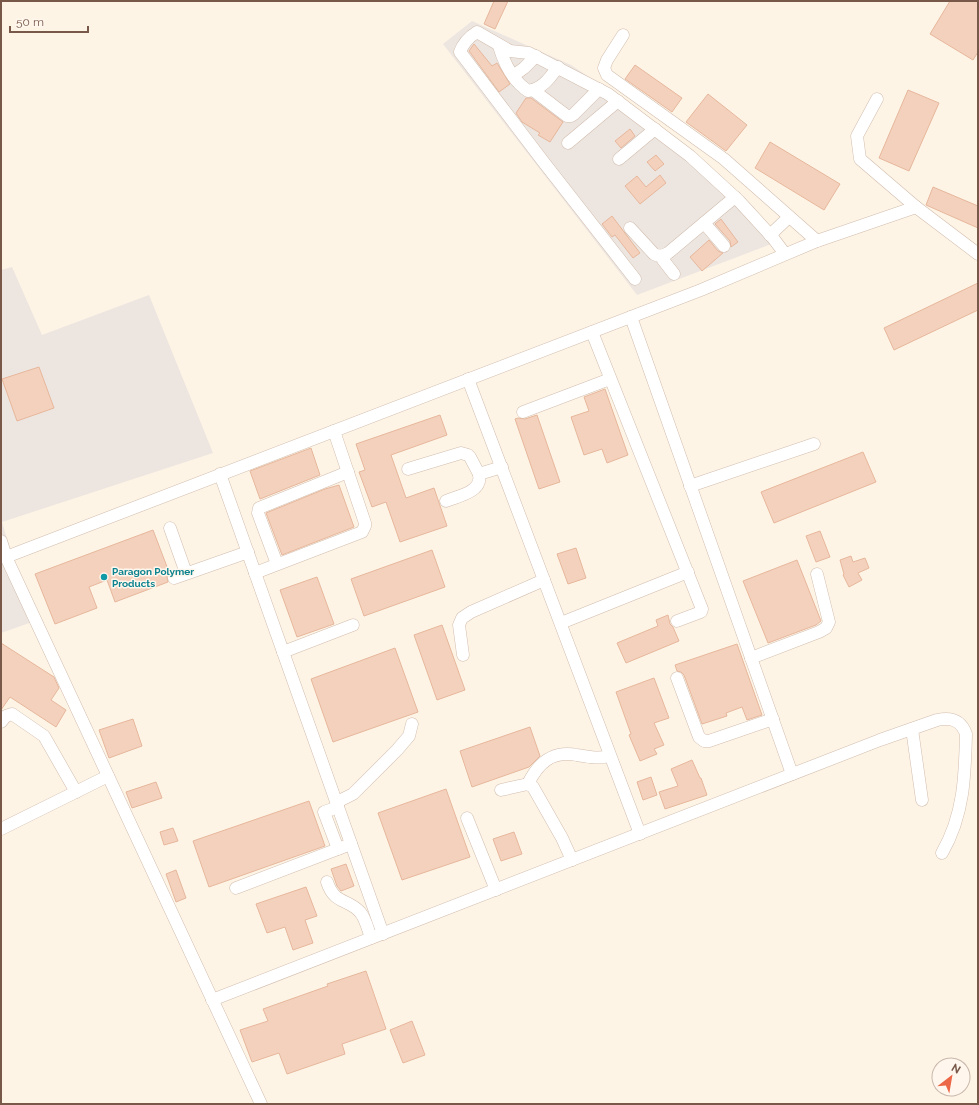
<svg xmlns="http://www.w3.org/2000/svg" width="979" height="1105" viewBox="0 0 979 1105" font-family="Raleway,sans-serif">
<rect width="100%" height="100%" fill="#fdf4e6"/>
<g fill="#ede6e0">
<polygon points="472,21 571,65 640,111 720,177 782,240 637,295 443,44"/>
<polygon points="12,267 42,335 149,295 213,453 2,522 32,622 1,633 1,270"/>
</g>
<g fill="#f4d1bc" stroke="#e7b79c">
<polygon points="494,1 508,1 495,29 484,24"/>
<polygon points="950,1 978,1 978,52 973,60 930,34"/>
<polygon points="474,44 492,66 497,63 510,84 499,92 469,51"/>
<polygon points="635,65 682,98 672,112 625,79"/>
<polygon points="908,90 939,103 909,171 879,158"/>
<polygon points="708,94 747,125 726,151 686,122"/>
<polygon points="526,98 531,98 563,122 550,142 538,135 540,133 522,122 516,113"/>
<polygon points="630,129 635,136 621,148 615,141"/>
<polygon points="770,142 840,184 824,210 755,168"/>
<polygon points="656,155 664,164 655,171 647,162"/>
<polygon points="660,175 666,183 640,204 625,186 637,176 646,187"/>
<polygon points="933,187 978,206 978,228 926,205"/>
<polygon points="612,216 640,253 633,258 615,235 612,237 602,224"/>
<polygon points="721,219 738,242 731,247 730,241 715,224"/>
<polygon points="709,240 718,251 723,253 702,271 690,257"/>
<polygon points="978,283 978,310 894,350 884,328"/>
<polygon points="39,367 54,408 17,421 2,379"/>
<polygon points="605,389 628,455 607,463 602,449 584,455 571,417 589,411 584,397"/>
<polygon points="440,415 447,435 391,455 406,498 434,488 447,526 400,542 386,502 372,507 359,472 365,470 356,444"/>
<polygon points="537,415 560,482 539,489 515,419 518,418 525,419"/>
<polygon points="311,448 320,475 260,499 250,471"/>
<polygon points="863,452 876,482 774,523 761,492"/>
<polygon points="339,485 354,527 282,555 266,513 325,489"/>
<polygon points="153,530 169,572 167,577 168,582 115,602 107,580 89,587 97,608 55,624 35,574"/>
<polygon points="820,531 830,557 816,562 806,536"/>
<polygon points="576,548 586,578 568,584 557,554"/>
<polygon points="432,550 445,587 364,616 351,579"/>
<polygon points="851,556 853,562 865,558 869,568 858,573 862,580 849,587 843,575 844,574 840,560"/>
<polygon points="797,560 821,621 816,625 768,643 743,581"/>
<polygon points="317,577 334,624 297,637 280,590"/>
<polygon points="668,615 670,624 673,627 679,641 626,663 617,643 658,626 656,620"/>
<polygon points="442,625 465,690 437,700 414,635"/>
<polygon points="1,643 54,677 59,688 51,700 66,710 56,727 10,697 1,710"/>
<polygon points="737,644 762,715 747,720 742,707 726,713 727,716 702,724 684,675 681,672 677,671 675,665"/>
<polygon points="395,648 418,712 333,742 311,679"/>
<polygon points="654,678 669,718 654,723 664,745 654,749 657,754 640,761 629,735 631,734 616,692"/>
<polygon points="133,719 142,746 109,758 99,730"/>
<polygon points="530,727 540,756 529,767 472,787 460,751"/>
<polygon points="692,760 700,778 701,778 707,795 665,809 659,792 678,786 671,769"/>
<polygon points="651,777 657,795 643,800 637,782"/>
<polygon points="156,782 162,798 132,808 126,792"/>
<polygon points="446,789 470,857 402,880 378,813"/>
<polygon points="309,801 325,846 209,887 193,841"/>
<polygon points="173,828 178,841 164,845 160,832"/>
<polygon points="514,832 522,854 501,861 493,839"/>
<polygon points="346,864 354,886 341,891 337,886 331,869"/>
<polygon points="176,870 186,898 176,902 166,874"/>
<polygon points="306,887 317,916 305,920 313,943 293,950 285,927 267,933 256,904"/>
<polygon points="366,971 386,1029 342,1044 345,1054 287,1074 279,1053 252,1062 240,1030 268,1021 263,1009 328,986 327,984"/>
<polygon points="412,1021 425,1055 403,1063 390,1030"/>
</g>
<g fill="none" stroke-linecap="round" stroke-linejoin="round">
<g stroke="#d2bdae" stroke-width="13">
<g id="minor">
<polyline points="623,35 607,60 604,68 607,75 724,159 817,241"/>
<path d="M499 46C504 63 512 80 528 91 542 89 549 79 558 67"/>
<polyline points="513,76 524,68 536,56"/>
<polyline points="533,90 567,116 571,116 574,114 599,89"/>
<polyline points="877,99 857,136 860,159 916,207"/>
<polyline points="568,143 618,101"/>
<polyline points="619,159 655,129"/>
<polyline points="704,223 724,246"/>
<path d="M630 228 654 254C659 257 663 256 668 253L735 197"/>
<polyline points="770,235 789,217"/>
<polyline points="663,256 663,260 674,274"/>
<path d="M635 279 542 160 460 52C463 43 469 37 477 32L510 51 529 53 608 94 690 156 739 201 773 238 785 254"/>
<polyline points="631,317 792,774"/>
<polyline points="592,332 702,609 701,612 677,621"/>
<polyline points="468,379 640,834"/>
<polyline points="523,412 610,379"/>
<polyline points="408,469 461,453 468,455 470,457 479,474"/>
<polyline points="220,474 383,934"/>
<polyline points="690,486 814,444"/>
<path d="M446 501C458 496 483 492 479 474L502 467"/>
<polyline points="170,528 186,573"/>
<polyline points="1,541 6,557 261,1104"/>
<polyline points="6,557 701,290 817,241 916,207 978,254"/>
<polyline points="277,564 258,513 259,508 348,472"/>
<polyline points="255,573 362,532 365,526 365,523 334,431"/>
<polyline points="174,578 248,552"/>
<polyline points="561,623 688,572"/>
<polyline points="283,652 353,625"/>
<polyline points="463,655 459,625 462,618 471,612 544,580"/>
<polyline points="751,658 819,632 826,628 829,622 817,574"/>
<polyline points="677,678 699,737 704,741 709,741 773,719"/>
<polyline points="1,722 6,716 12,714 44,736 76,792"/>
<polyline points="912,729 922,800"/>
<path d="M528 784C538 763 552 750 577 755 589 757 598 759 610 756"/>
<polyline points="501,790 528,784 533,787 562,838 572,860"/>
<polyline points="337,802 353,794 397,750 409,736 412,724"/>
<polyline points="467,818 496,890"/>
<polyline points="1,829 108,776"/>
<polyline points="338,849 324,812 338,807"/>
<path d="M327 882C335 905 347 898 360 912 366 919 368 930 371 938"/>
<polyline points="236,888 351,844"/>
<path d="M212 1000 880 740 937 720C951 717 961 720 966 734 965 776 964 815 942 853"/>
</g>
</g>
<use href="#minor" stroke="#fff" stroke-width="12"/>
</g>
<circle fill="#0f9aa8" stroke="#fff7ed" stroke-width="1.5" cx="104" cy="577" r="4"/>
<g text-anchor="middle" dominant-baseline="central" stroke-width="3" stroke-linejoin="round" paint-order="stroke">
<g font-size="10" font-weight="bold" fill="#0d838f" stroke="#fff7ed" text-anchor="start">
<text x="112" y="571">Paragon Polymer<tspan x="112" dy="12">Products</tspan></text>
</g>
</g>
<rect width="979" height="1105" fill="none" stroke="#785949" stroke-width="4"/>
<g transform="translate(951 1077) rotate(31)"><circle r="19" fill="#fff7ed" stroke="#c9b8ab"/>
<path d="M0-3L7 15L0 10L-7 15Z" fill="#ec6746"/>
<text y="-6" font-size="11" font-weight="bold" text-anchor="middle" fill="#785949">N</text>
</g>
<path d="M10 26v6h78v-6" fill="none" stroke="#785949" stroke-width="2"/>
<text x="16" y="26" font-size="12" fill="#785949" stroke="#fff7ed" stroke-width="3" paint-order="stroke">50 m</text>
</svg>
